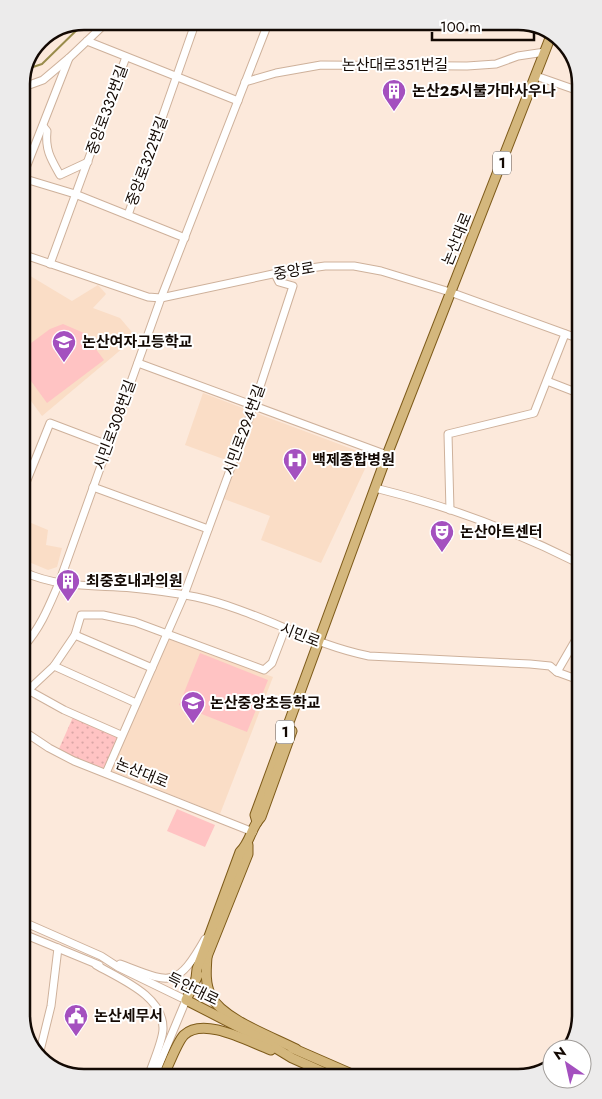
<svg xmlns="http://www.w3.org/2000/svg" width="602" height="1099" viewBox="0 0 602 1099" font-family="Jost,'Noto Sans KR',sans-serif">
<defs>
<pattern id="park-dots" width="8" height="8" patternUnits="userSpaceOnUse" patternTransform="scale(1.25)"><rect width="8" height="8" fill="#ffc3c3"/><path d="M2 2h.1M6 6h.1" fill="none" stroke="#daa6a6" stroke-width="1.8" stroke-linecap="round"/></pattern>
</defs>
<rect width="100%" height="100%" fill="#fce9db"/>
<g fill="#faddc6">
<polygon points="22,271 72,301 98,285 106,294 93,308 120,318 136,337 42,416 23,390"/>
<polygon points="203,393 371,456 321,563 261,540 270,516 224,499 237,464 185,445"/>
<polygon points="24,520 48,530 46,545 62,548 57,567 48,570 24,560"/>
<polygon points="169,639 273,677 220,814 111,771"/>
</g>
<polygon fill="url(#park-dots)" points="73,717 118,737 104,770 58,751"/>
<g fill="#ffc3c3">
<polygon points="63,324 84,333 104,360 47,403 23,370 23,349 50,329"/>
<polygon points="200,653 268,680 247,732 179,705"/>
<polygon points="177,809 215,825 205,847 167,831"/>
</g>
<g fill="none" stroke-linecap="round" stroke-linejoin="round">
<polyline stroke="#998c4b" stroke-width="2" points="30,68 42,64 86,21"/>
<g stroke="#ceb19b" stroke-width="9">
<g id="minor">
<polyline points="87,41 238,101"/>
<polyline points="536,76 576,90"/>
<polyline points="245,82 276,73 321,65 467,66 496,64 518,56 545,52"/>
<polyline points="21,88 43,80 69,58 108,21"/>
<path d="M43 126 47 131C45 150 51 159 60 175L88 162"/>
<polyline points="22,178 75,194 185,238"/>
<polyline points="22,178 69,58"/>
<polyline points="128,215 196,21"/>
<polyline points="22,254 148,297 161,298 282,272 325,266 354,266 381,271 450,292 577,338"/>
<polyline points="50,264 126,57"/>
<polyline points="138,363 387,455"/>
<polyline points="547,381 578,393"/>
<polyline points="93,487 208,529"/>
<path d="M375 488C445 505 514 531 578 563"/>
<polyline points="23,490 50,423 108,445"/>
<polyline points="450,510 448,434 534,413 565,334"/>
<path d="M24 572C58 588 95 585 132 588 153 590 175 593 196 597 256 610 309 644 369 656L530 664 550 666 557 672 579 680"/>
<polyline points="75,635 152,668"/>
<path d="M24 646C41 627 49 606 59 583L161 298 269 21"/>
<polyline points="54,666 136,703"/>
<polyline points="557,672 579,634"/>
<polyline points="28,690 64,710 121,735"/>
<polyline points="24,694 54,666 75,635 81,615 103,615 135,622 264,670 272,663 285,629"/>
<polyline points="25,732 49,748 74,761 253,832"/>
<polyline points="106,773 184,595 254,405 293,286 279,282 275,274"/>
<polyline points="26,923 101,956 118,967 186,1000 156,1072 152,1077"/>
<polyline points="26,935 99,965"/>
<path d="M120 964C170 983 176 990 205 939"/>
<path d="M96 965C120 979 164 996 163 1029 163 1040 152 1065 148 1077"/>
<polyline points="39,1055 51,1006 58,948"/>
<polyline points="45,1062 76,1076"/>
</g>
</g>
<g stroke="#7e5b1a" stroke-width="11">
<g id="major">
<polyline points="257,822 255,815 387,455 552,33"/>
<path d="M207 957C206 971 205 984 211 996 222 1019 273 1037 296 1049"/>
<polyline points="206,959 248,854 248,845"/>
<polyline points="198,975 186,1000 256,1036 292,1058 330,1075"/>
<path d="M196 978 197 969 240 852C251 841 251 827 261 817L292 731"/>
<polyline points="292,1048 354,1075"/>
<path d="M163 1077C168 1067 177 1042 184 1035 204 1016 249 1042 271 1050"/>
</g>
</g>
<use href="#minor" stroke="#fff" stroke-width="7"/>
<use href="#major" stroke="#d4b77d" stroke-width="9"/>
</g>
<defs>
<g id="building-pin" transform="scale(1.25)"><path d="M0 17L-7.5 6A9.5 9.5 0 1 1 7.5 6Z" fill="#a450bf" stroke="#fff"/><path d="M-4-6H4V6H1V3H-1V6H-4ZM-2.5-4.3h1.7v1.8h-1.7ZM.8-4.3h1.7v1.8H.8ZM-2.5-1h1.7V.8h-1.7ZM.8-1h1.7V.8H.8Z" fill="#fff"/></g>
<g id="school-pin" transform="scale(1.25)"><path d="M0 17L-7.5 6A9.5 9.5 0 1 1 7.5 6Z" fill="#a450bf" stroke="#fff"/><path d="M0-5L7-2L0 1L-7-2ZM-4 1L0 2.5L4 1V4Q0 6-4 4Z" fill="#fff"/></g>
<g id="hospital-pin" transform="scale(1.25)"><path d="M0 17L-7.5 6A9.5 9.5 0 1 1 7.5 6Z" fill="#a450bf" stroke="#fff"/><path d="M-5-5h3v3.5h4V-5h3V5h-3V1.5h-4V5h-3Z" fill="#fff"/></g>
<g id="theatre-pin" transform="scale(1.25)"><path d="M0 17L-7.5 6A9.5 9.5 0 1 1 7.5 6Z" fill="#a450bf" stroke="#fff"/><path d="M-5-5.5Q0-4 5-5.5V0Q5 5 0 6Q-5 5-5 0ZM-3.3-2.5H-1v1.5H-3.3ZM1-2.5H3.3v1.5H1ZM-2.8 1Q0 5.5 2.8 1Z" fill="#fff"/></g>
<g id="civic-pin" transform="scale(1.25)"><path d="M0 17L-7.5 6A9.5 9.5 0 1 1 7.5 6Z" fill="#a450bf" stroke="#fff"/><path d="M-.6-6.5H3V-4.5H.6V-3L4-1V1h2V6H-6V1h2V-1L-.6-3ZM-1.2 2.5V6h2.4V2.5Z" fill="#fff"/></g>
</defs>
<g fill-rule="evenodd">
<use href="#building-pin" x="394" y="91"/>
<use href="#school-pin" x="64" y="342"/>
<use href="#hospital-pin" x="295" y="460"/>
<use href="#theatre-pin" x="442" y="532"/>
<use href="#building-pin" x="68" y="581"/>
<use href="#school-pin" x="193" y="703"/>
<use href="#civic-pin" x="76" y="1016"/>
</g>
<g text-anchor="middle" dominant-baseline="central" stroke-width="4" stroke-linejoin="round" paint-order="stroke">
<g fill="#fff" stroke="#5a534f" stroke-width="1">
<rect x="493" y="151.5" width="18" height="23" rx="4"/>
<rect x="276" y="720.5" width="18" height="23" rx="4"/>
</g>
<g font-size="14" font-weight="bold" fill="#130903">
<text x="502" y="163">1</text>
<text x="285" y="732">1</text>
</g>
<g font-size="15" fill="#130903" stroke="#fff">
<text x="395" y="65">논산대로351번길</text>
<text transform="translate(107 110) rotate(-70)">중앙로332번길</text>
<text transform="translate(147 161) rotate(-70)">중앙로322번길</text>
<text transform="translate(457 239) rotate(-68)">논산대로</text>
<text transform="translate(294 271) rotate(-10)">중앙로</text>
<text transform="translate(115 425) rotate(-70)">시민로308번길</text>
<text transform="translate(244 430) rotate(-70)">시민로294번길</text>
<text transform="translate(300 635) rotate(21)">시민로</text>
<text transform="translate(142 773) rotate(22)">논산대로</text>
<text transform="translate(193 989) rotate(26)">득안대로</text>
</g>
<g font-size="15" font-weight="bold" fill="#130903" stroke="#fff" text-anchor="start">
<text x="412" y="91">논산25시불가마사우나</text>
<text x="82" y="342">논산여자고등학교</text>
<text x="312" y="460">백제종합병원</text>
<text x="460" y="532">논산아트센터</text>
<text x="86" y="581">최중호내과의원</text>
<text x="210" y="703">논산중앙초등학교</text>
<text x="94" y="1016">논산세무서</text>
</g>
</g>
<path d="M0 0H602V1099H0ZM84 30H518A54 54 0 0 1 572 84V1015A54 54 0 0 1 518 1069H84A54 54 0 0 1 30 1015V84A54 54 0 0 1 84 30Z" fill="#ecebeb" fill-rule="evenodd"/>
<path fill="none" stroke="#130903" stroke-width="2.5" d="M84 30H518A54 54 0 0 1 572 84V1015A54 54 0 0 1 518 1069H84A54 54 0 0 1 30 1015V84A54 54 0 0 1 84 30Z"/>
<g transform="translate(567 1064) rotate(326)"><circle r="24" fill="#ffffff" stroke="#a19d9a"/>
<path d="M0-4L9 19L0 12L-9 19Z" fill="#a450bf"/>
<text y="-8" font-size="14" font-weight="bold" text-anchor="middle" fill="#130903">N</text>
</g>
<path d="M432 32v8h102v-8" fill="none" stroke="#130903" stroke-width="2.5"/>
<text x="440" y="32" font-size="15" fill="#130903" stroke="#ffffff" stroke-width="4" paint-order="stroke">100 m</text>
</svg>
